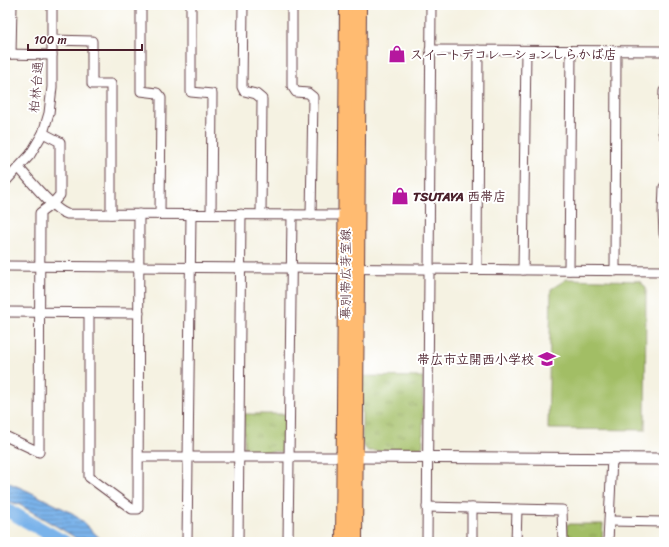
<svg xmlns="http://www.w3.org/2000/svg" width="669" height="547" viewBox="0 0 669 547" font-family="Sriracha,'Klee One',sans-serif">
<defs>
<pattern id="grass-tufts" width="24" height="20" patternUnits="userSpaceOnUse"><rect width="24" height="20" fill="#a2be65"/><path d="M3 7l-1-3M5 7V3M7 7l1-3M15 17l-1-3M17 17v-4M19 17l1-3" fill="none" stroke="#869a53"/></pattern>
<pattern id="water-rules" width="6" height="5" patternUnits="userSpaceOnUse"><rect width="6" height="5" fill="#7ab3ea"/><path d="M0 2.5h6" fill="none" stroke="#6691be"/></pattern>
</defs>
<rect width="100%" height="100%" fill="#fff"/>
<filter id="ink" filterUnits="userSpaceOnUse"><feTurbulence type="fractalNoise" baseFrequency=".025" numOctaves="2"/><feDisplacementMap in="SourceGraphic" scale="8" xChannelSelector="R" yChannelSelector="G"/><feConvolveMatrix kernelMatrix="1 2 1 2 8 2 1 2 1" color-interpolation-filters="sRGB"/></filter>
<filter id="wash" filterUnits="userSpaceOnUse"><feTurbulence type="fractalNoise" baseFrequency=".012" numOctaves="4" result="noise"/><feDisplacementMap in="SourceGraphic" scale="16" xChannelSelector="R" yChannelSelector="G"/><feGaussianBlur stdDeviation="0.9" result="paint"/><feColorMatrix in="noise" values="0 0 0 0 0 0 0 0 0 0 0 0 0 0 0 0 0 1.4 0 .05"/><feComposite in="paint" operator="in"/></filter>
<g filter="url(#wash)">
<rect width="100%" height="100%" fill="#f5f2e2"/>
<g fill="url(#grass-tufts)" stroke="#766e48">
<polygon points="362,376 423,377 423,446 417,451 368,451 362,444"/>
<polygon points="244,414 287,414 286,452 244,451"/>
<polygon points="567,524 603,524 602,542 566,542"/>
</g>
<polygon fill="#a2be65" stroke="#766e48" points="567,279 639,281 646,287 645,430 548,429 551,289"/>
<polygon fill="url(#water-rules)" stroke="#62698a" points="5,481 28,491 74,514 104,542 79,542 73,536 20,505 5,500"/>
<g fill="none" stroke-linecap="round" stroke-linejoin="round">
<polyline stroke="#7ab3ea" stroke-width="14" points="5,509 64,542"/>
</g>
</g>
<g filter="url(#ink)">
<g fill="none" stroke-linecap="round" stroke-linejoin="round">
<g stroke="#643f46" stroke-width="11">
<g id="minor">
<polyline points="141,5 141,91 157,93 161,98 160,214"/>
<polyline points="191,5 191,92 212,94 211,214"/>
<polyline points="243,5 242,87 244,91 256,94 262,99 261,214"/>
<polyline points="292,5 292,86 296,92 308,93 313,97 311,215"/>
<polyline points="52,40 92,41 92,84 111,84 111,214"/>
<polyline points="430,50 664,51"/>
<polyline points="6,54 52,55"/>
<polyline points="11,54 12,5"/>
<polyline points="664,91 663,132 664,136"/>
<path d="M19 168C29 179 53 210 67 214L350 215"/>
<polyline points="5,182 30,155 43,133 49,113 52,87 52,5"/>
<polyline points="664,187 663,212 664,234"/>
<polyline points="5,266 664,271"/>
<polyline points="477,269 478,50"/>
<polyline points="523,270 526,51"/>
<polyline points="569,270 571,52"/>
<polyline points="615,271 616,51"/>
<polyline points="5,312 139,313"/>
<polyline points="89,313 89,477 132,509 138,509 139,214"/>
<polyline points="5,436 39,452 40,213 52,204 60,195 60,142 43,133"/>
<polyline points="139,457 348,457"/>
<polyline points="427,507 562,510 563,542"/>
<polyline points="610,521 664,522"/>
<polyline points="187,542 191,214"/>
<polyline points="238,542 241,214"/>
<polyline points="288,542 292,215"/>
<polyline points="427,542 431,5"/>
<polyline points="472,542 472,508"/>
<polyline points="516,542 517,509"/>
<polyline points="608,542 612,458"/>
</g>
</g>
<g stroke="#643f46" stroke-width="13">
<polyline id="tertiary" points="356,457 664,459"/>
</g>
<g stroke="#643f46" stroke-width="16">
<g id="primary">
<polyline points="343,542 347,5"/>
<polyline points="355,542 359,5"/>
</g>
</g>
<use href="#minor" stroke="#fff" stroke-width="9"/>
<use href="#tertiary" stroke="#fff" stroke-width="11"/>
<use href="#primary" stroke="#ffbb71" stroke-width="14"/>
</g>
</g>
<defs>
<g id="shop-bare" transform="scale(1.38)"><path d="M-5-2.5h2.3a2.7 3.5 0 0 1 5.4 0H5L5.5 6h-11ZM-1.5-2.5h3a1.5 2.3 0 0 0-3 0Z" fill="#b5179e" stroke="#fff" stroke-width="2.5" paint-order="stroke"/></g>
<g id="school-bare" transform="scale(1.38)"><path d="M0-5L7-2L0 1L-7-2ZM-4 1L0 2.5L4 1V4Q0 6-4 4Z" fill="#b5179e" stroke="#fff" stroke-width="2.5" paint-order="stroke"/></g>
</defs>
<g fill-rule="evenodd">
<use href="#shop-bare" x="397" y="54"/>
<use href="#shop-bare" x="400" y="196"/>
<use href="#school-bare" x="547" y="359"/>
</g>
<g text-anchor="middle" dominant-baseline="central" stroke-width="4" stroke-linejoin="round" paint-order="stroke">
<g font-size="13" font-weight="bold" fill="#4a1f2b" stroke="#fff" text-anchor="start">
<text x="410" y="54">スイートデコレーションしらかば店</text>
<text x="413" y="196">TSUTAYA 西帯店</text>
<text x="534" y="359" text-anchor="end">帯広市立開西小学校</text>
</g>
<g font-size="13" fill="#4a1f2b" stroke="#fff">
<text transform="translate(36 87) rotate(-85)">柏林台通</text>
<text transform="translate(345 274) rotate(-90)">幕別帯広芽室線</text>
</g>
</g>
<rect width="669" height="547" fill="none" stroke="#fff" stroke-width="20"/>
<path d="M28 44v6h114v-6" fill="none" stroke="#4a1f2b" stroke-width="2"/>
<text x="34" y="44" font-size="12" fill="#4a1f2b" stroke="#ffffff" stroke-width="3" paint-order="stroke">100 m</text>
</svg>
